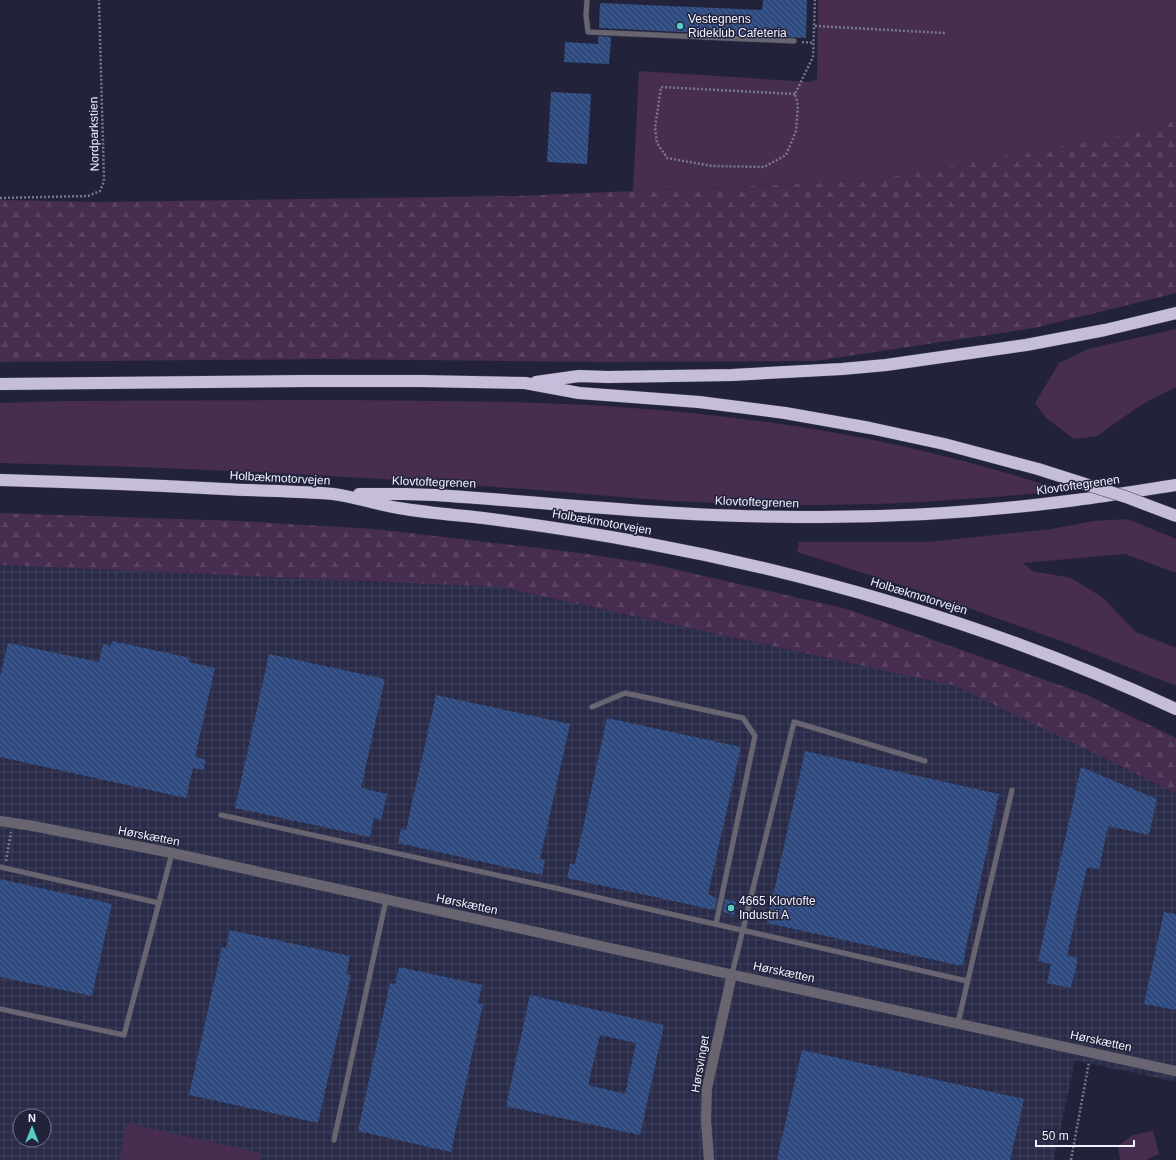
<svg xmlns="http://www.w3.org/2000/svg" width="1176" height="1160" viewBox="0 0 1176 1160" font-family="Helvetica,sans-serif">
<defs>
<pattern id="industrial-grid" width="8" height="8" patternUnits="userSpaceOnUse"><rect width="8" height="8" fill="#292b49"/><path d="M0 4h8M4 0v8" fill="none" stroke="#3e405b"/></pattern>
<pattern id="forest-firs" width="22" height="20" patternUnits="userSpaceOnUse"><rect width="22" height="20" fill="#472d50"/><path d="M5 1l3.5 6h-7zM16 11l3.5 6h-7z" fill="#594262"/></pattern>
<pattern id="building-back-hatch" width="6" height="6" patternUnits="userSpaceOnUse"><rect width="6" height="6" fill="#2f4a7f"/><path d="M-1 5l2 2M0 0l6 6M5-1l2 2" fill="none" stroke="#4d6592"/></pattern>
</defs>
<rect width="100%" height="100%" fill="#22233b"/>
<path fill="url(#industrial-grid)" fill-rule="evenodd" d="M0 565 500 587 956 686 1176 792V1082L1075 1060 1054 1160H0ZM20 1116H44V1140H20Z"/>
<g fill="#472d50">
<polygon points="818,0 1176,0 1176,120 1124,135 867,181 633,191 639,71 809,82 817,79"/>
<polygon points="1176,329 1176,387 1141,405 1097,436 1074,439 1046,418 1035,403 1059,363 1088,349"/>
<path d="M320 400C424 401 529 400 633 408 775 418 917 443 1052 487L1054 491C1024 495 994 497 964 499 867 507 770 506 673 501 609 497 546 490 482 486 322 474 161 467 0 463V403L61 401Z"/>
<polygon points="1128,519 1176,539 1176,573 1125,554 1023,563 1032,571 1071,578 1102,597 1136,632 1176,648 1176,686 1072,645 926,593 797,552 799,542 927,542 1051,529 1094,521"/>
<polygon points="127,1123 261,1153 259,1160 119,1160"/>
<polygon points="1153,1131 1159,1154 1145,1160 1120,1160 1118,1146 1133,1135"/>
</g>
<g fill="url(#forest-firs)">
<polygon points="1176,120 1176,293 1034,328 815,361 607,362 321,359 0,362 0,200 97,202 517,196 867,181 1124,135"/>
<polygon points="0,513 239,521 375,529 580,553 652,564 847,609 1087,695 1176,738 1176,793 956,686 500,587 0,565"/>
</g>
<g fill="url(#building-back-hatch)" fill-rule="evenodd">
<polygon points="763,0 807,0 806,38 599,28 600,3 762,10"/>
<polygon points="598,36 611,37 609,64 564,62 565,42 598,44"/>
<polygon points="551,92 591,94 587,164 547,162"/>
<polygon points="112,641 190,658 189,662 215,668 195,757 206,760 203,770 193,768 186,798 0,757 0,677 8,643 99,662 103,644 111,646"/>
<polygon points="269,654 385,679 361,788 387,794 381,820 374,818 370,837 235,808"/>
<polygon points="436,695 570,724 540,859 545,860 542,875 398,843 401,829 406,830"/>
<polygon points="607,718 741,747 708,894 717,898 715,910 567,878 570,864 575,864"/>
<polygon points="805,751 999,794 962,966 767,923"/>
<polygon points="1081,767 1157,799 1149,835 1108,826 1099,869 1087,867 1067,956 1078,958 1071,988 1047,983 1051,964 1038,961"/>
<polygon points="0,879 112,904 92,996 0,977"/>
<polygon points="725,899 736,902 734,915 723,912"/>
<polygon points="1164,912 1176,914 1176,1010 1144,1004"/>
<polygon points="230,930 350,956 346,974 351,975 318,1123 189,1095 222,947 226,948"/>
<polygon points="399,967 482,985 478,1003 483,1004 451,1152 358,1131 390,983 395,984"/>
<path d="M530 995 664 1025 640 1135 506 1106ZM600 1035 636 1043 625 1094 588 1085Z"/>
<polygon points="802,1050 1024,1099 1010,1160 777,1160"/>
</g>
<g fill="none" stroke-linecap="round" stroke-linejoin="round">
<g stroke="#3f4056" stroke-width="6">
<g id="service">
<polyline points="587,0 586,15 588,32 794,41"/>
<polyline points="592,707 625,693 743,718 755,736 716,924"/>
<polyline points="221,815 551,887 967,981"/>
<polyline points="0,867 159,903"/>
<polyline points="732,974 794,722 925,761"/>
<polyline points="0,1009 124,1035 172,853"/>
<polyline points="958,1023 1012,790"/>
<polyline points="334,1140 386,900"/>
</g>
</g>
<g stroke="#3f4056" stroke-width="11">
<g id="minor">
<polyline points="0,821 33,826 172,853 1176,1071"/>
<polyline points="709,1160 706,1120 707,1088 732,974"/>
</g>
</g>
<g stroke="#3f4056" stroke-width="13">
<g id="motorway">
<polyline points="536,382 579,376 608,377 732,375 842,369 886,365 1026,345 1105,330 1176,313"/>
<polyline points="0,384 305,381 421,381 525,383 579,393 699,402 785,413 870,428 944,444 1038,469"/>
<path d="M0 480C75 482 150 485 224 489 260 491 297 491 333 494 357 497 381 506 405 509 430 513 457 515 483 518 537 525 591 533 645 543 828 577 1007 631 1176 709"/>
<path d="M359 494H404L435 495C556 503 678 517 800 517 892 518 985 512 1076 500 1110 496 1143 490 1176 485"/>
</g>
</g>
<g stroke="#77788c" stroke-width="2.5" stroke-dasharray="2 2" stroke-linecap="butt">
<polyline points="815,26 945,33"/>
<polyline points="802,42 814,43"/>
<polyline points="795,94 661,87 655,128 657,143 667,158 712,166 764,167 786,155 796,131 798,105 795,94 813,57 815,0"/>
<polyline points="0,198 88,196 100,191 104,181 99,0"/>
<polyline points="6,861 11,832"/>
<polyline points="1071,1160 1089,1062"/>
</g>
<use href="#service" stroke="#686571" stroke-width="5"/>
<use href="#minor" stroke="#686571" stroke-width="10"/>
<use href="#motorway" stroke="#c6bddb" stroke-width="12"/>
<g stroke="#3f4056" stroke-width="13" stroke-linecap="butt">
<polyline id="motorway-bridge" points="1038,469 1126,497 1176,516"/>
</g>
<use href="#motorway-bridge" stroke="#c6bddb" stroke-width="12"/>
</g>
<g fill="#54cdc7" stroke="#22233b" stroke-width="1.5">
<circle cx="680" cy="26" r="4"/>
<circle cx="731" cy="908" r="4"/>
</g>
<g text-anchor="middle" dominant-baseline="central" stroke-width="3" stroke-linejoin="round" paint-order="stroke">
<g font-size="12" fill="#f0f2ff" stroke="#22233b" text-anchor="start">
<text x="688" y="19">Vestegnens<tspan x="688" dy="14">Rideklub Cafeteria</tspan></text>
<text x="739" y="901">4665 Klovtofte<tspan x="739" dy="14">Industri A</tspan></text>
</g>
<g font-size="12" fill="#f0f2ff" stroke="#22233b">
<text transform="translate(94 134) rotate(-91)">Nordparkstien</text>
<text transform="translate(280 478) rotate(3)">Holbækmotorvejen</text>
<text transform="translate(434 482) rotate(2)">Klovtoftegrenen</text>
<text transform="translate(1078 485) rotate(-8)">Klovtoftegrenen</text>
<text transform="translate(757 502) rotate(2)">Klovtoftegrenen</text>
<text transform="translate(602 522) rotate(10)">Holbækmotorvejen</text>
<text transform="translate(919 596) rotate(17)">Holbækmotorvejen</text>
<text transform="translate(149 836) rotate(11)">Hørskætten</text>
<text transform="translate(467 904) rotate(12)">Hørskætten</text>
<text transform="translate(784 972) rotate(12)">Hørskætten</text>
<text transform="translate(1101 1041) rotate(12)">Hørskætten</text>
<text transform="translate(700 1064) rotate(-80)">Hørsvinget</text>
</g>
</g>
<g transform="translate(32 1128)"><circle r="19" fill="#22233b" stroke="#747689"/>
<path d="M0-3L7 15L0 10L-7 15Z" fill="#54cdc7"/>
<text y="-6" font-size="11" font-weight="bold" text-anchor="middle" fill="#f0f2ff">N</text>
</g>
<path d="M1036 1140v6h98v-6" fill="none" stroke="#f0f2ff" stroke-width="2"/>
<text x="1042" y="1140" font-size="12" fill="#f0f2ff" stroke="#22233b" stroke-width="3" paint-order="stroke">50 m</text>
</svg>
